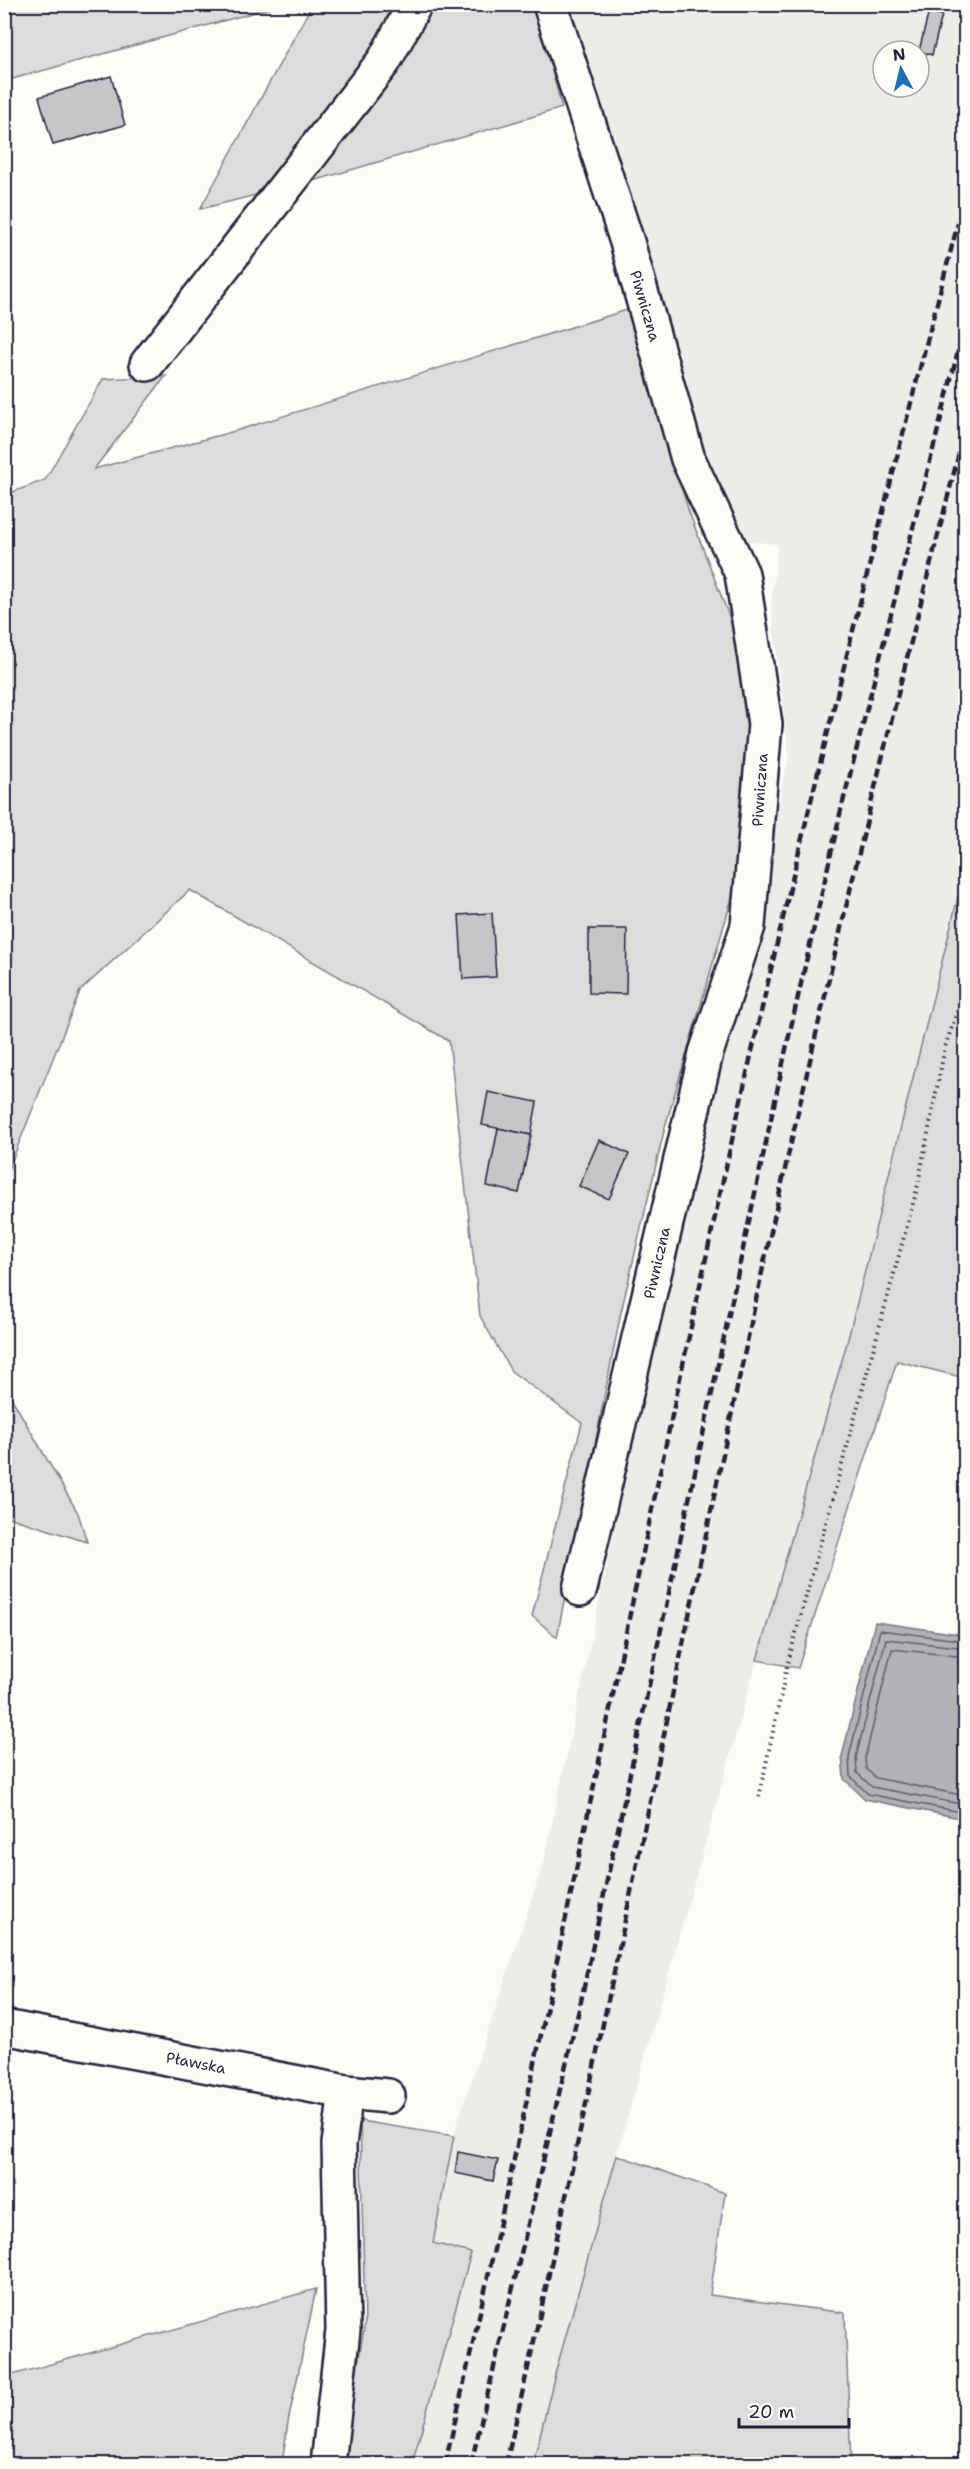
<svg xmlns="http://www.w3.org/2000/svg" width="970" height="2469" viewBox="0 0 970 2469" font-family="'Shantell Sans',sans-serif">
<rect width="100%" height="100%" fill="#fdfcf7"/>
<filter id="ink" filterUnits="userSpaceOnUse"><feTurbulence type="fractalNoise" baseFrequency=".0167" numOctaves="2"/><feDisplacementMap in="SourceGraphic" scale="12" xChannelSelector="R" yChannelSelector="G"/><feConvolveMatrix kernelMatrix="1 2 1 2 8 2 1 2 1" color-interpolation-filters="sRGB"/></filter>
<g filter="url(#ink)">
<path fill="#ecece9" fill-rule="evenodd" d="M569 5H965V869L848 1339 555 2374 533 2464H412L471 2253 433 2244 457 2124 544 1862 695 1149 789 757 771 605 778 544 744 541 696 436ZM883 51H919V87H883Z"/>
<g fill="#dddcdb" stroke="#807f8b" stroke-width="1.5">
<polygon points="5,4 281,4 281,5 5,81"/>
<polygon points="312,5 534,5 562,108 320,179 200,209"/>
<polygon points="627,310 689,512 735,632 747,730 739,874 665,1127 621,1312 557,1637 532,1616 582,1423 511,1371 480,1316 449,1041 190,890 80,991 5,1178 5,495 45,480 103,379 166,376 94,469 235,431"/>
<polygon points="965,869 965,1378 897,1361 798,1668 757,1660 848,1339"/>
<polygon points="4,1385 78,1513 87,1542 5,1516"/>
<polygon points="360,2121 454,2136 433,2243 471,2253 412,2464 341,2464 365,2322"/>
<polygon points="617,2155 725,2193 710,2295 845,2313 851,2464 533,2464 555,2374"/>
<polygon points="316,2289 288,2422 282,2464 5,2464 5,2377"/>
</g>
<polygon fill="#b2b2b7" stroke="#787885" stroke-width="1.5" points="875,1622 965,1635 965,1819 865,1799 844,1779 842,1756"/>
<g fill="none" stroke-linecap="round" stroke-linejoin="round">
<g stroke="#5c5c6d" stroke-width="1.5">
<polyline points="966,1641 880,1630 849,1757 850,1776 868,1794 966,1813"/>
<polyline points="966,1648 886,1639 856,1757 857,1773 872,1787 966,1805"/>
<polyline points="966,1657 892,1649 865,1758 866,1769 876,1778 966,1796"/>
</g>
</g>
<g fill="#c6c6c8" stroke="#22223b" stroke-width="1.5">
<polygon points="929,11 942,15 932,55 919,51"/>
<polygon points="111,76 125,125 53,145 39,97"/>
<polygon points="4,336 11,363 4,365"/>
<polygon points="492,913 496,977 463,979 459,915"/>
<polygon points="589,929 627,929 626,994 589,993"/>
<polygon points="488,1092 537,1102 531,1135 482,1125"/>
<polygon points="498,1128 531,1135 519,1193 487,1186"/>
<polygon points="599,1140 629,1154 609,1199 579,1186"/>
<polygon points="458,2152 498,2160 493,2181 455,2173"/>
</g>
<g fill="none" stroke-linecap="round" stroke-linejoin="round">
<g stroke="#22223b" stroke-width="38">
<g id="minor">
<polyline points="550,4 627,242 688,459 742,574 765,724 748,926 706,1053 580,1589"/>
<polyline points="147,364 384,61 415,4"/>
<polyline points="4,2027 346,2092 388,2096"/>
<polyline points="328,2464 343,2330 339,2144 346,2092"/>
</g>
</g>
<polyline stroke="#22223b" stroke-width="4" stroke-dasharray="1.5 4.5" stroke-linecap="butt" points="759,1797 787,1666 917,1189 945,1047 966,986"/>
<use href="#minor" stroke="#fdfcf7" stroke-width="33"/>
<g stroke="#22223b" stroke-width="4.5" stroke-dasharray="9 4.5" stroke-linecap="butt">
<path d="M445 2464C552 2008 640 1548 743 1091 811 790 887 491 966 193"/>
<polyline points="471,2464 581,2001 788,1040 841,810 966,320"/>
<path d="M506 2464C598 2065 677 1663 764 1263 826 983 894 704 966 426"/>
</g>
</g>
</g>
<g text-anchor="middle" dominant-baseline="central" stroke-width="6" stroke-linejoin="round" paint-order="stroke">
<g font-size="15" fill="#22223b" stroke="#fdfcf7">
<text transform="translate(645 306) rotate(74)">Piwniczna</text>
<text transform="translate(760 790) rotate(-86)">Piwniczna</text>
<text transform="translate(657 1263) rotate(-77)">Piwniczna</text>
<text transform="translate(196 2063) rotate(11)">Pławska</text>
</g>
</g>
<rect width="970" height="2469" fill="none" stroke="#fdfcf7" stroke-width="24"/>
<rect x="12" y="12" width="946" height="2445" fill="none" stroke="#22223b" stroke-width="2" filter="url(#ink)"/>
<g transform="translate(901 69) rotate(353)"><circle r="28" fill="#fdfcf7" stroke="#a5a5ac" stroke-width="1.5"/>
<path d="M0-4.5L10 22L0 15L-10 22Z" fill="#1f6fb2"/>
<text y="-9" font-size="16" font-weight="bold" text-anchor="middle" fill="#22223b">N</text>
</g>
<path d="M739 2418v9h110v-9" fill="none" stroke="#22223b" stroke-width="3"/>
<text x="748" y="2418" font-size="18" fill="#22223b" stroke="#fdfcf7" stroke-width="4.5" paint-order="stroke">20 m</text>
</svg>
